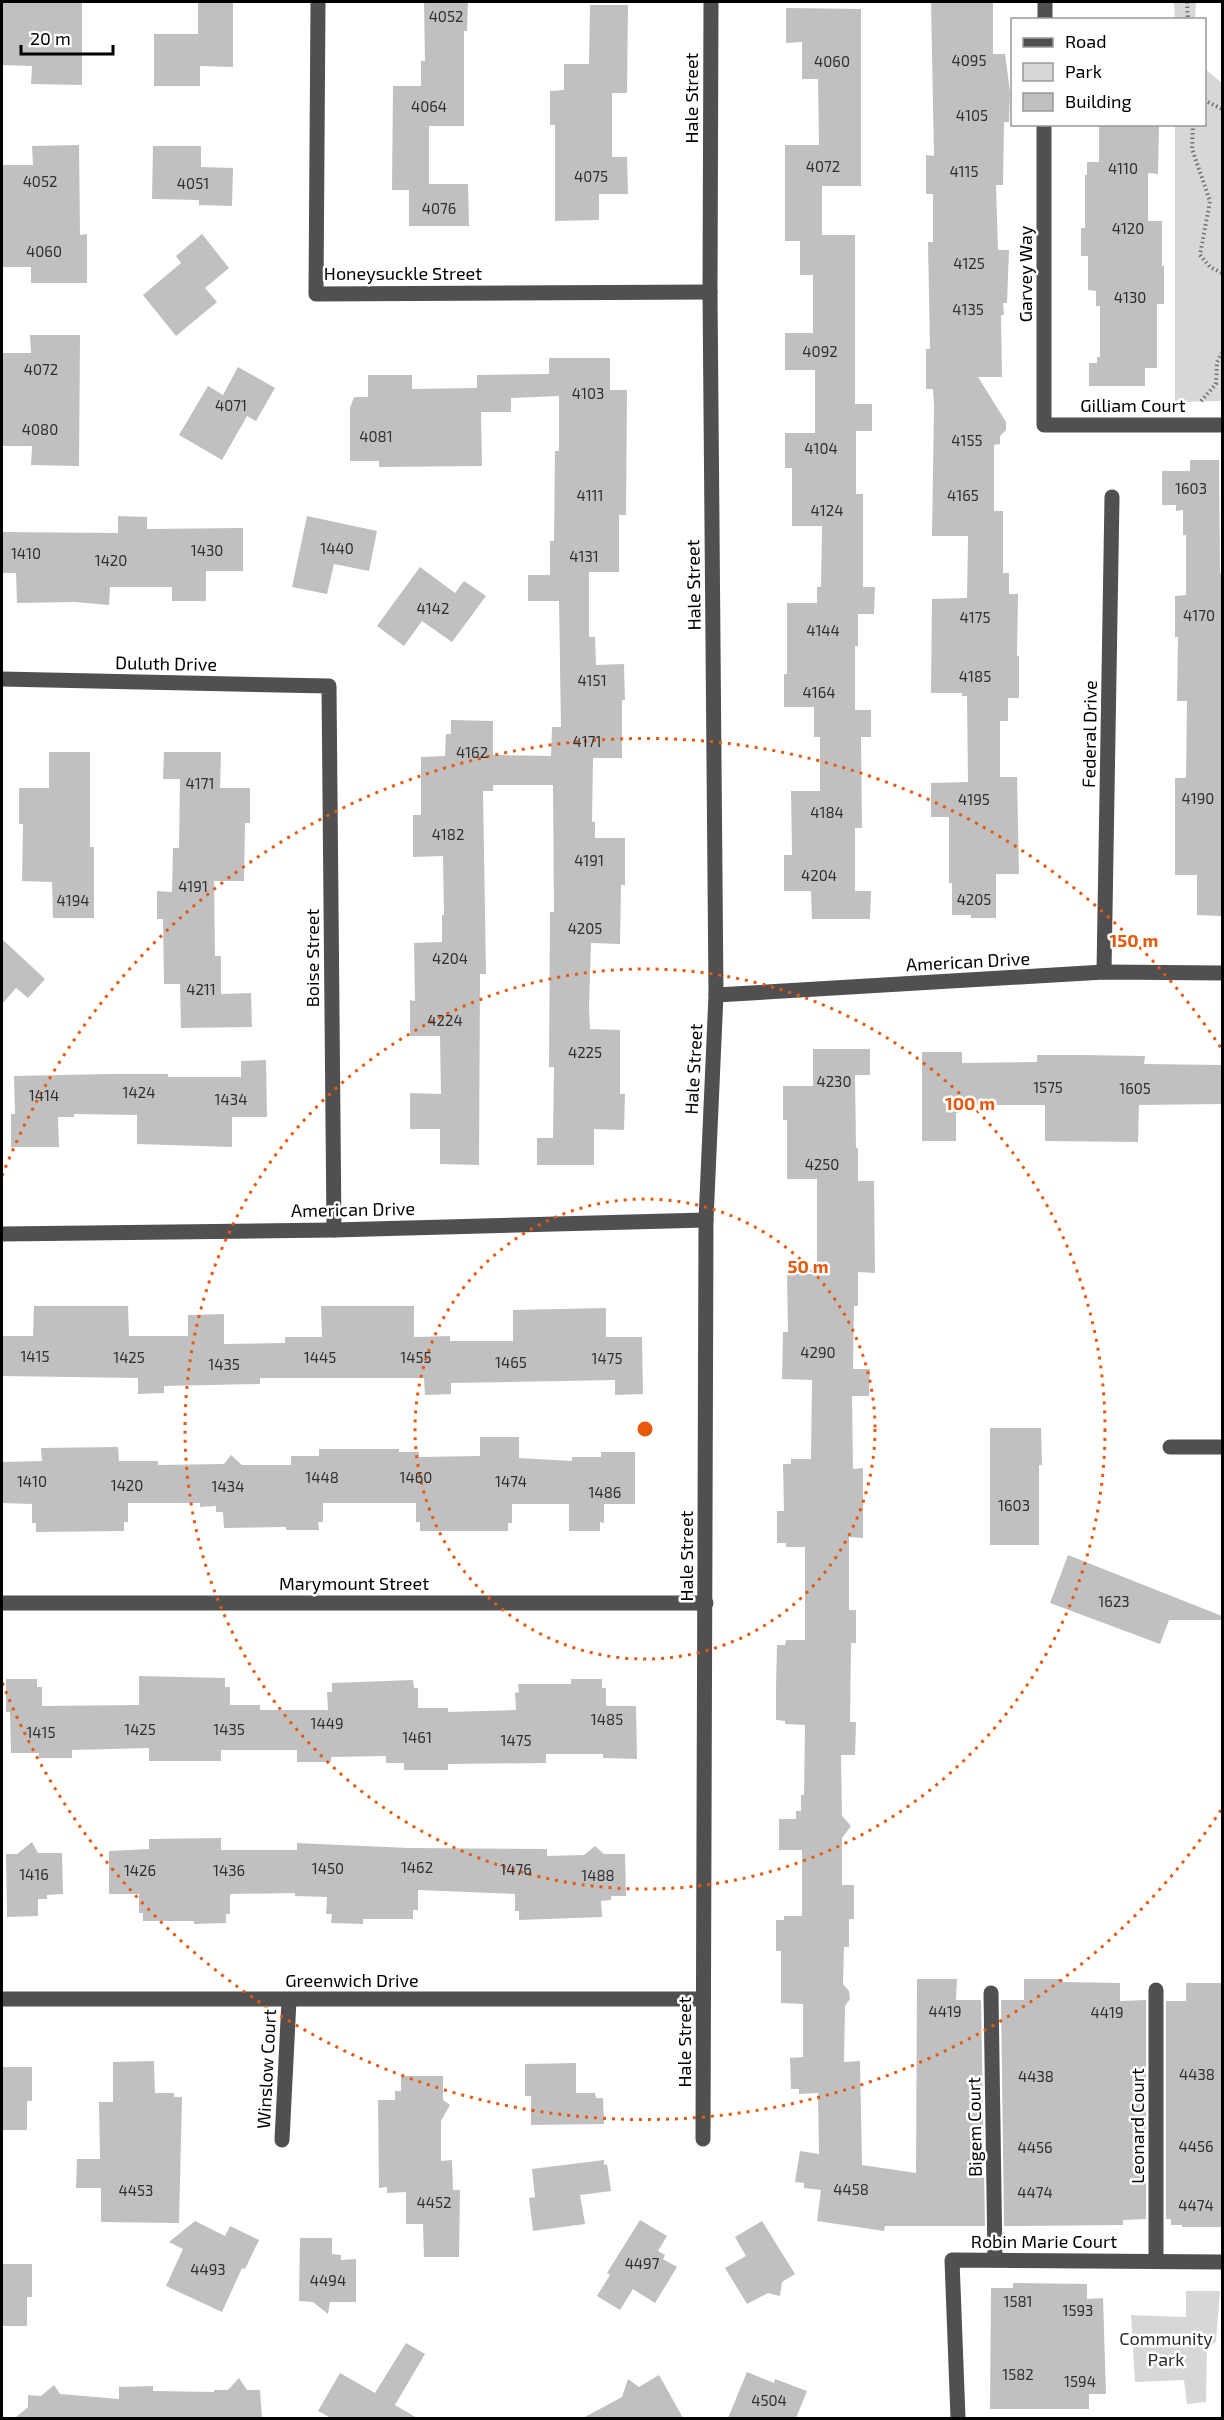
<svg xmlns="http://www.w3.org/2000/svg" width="1224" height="2420" viewBox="0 0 1224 2420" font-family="'Exo 2',sans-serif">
<rect width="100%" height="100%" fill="#fff"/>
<g fill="#d7d7d7">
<polygon points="1174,2 1196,2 1195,19 1175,19"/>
<polygon points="1205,69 1222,83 1222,401 1175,402 1175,125 1204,124"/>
<polygon points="1186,2291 1220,2291 1216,2341 1207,2350 1206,2402 1187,2404 1184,2380 1135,2382 1131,2315 1186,2317"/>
</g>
<g fill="#c0c0c0">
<polygon points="2,2 82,2 82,85 31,84 32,66 2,65"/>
<polygon points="198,2 233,2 233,67 200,66 200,86 154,86 154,34 198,34"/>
<polygon points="424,2 468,2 467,31 464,31 464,126 429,126 429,184 468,184 469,226 409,226 409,190 392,190 393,86 421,86 421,61 425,61"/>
<polygon points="931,2 993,2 993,54 1005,54 1010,92 1009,122 1004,122 1003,185 996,185 998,250 1009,250 1007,303 1003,303 1004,315 1001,315 1002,377 978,377 1006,422 1006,430 1000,436 1000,444 994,445 994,511 1003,511 1003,573 1009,573 1009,594 1018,594 1017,656 1019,656 1019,698 1008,698 1008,721 1000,721 1000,777 1017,777 1019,874 996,874 996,918 971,918 971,915 952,915 952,883 949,883 949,817 931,817 931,783 968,782 967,696 962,696 962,693 931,693 932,599 967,598 968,536 932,536 934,406 933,389 926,389 926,349 930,349 928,242 933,242 933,194 926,194 926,155 934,156"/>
<polygon points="590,5 628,5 627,93 612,93 612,157 627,157 628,194 599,194 599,220 555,221 555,125 550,125 550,91 564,90 564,64 589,64"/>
<polygon points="786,8 861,9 861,186 822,186 822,235 855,235 855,404 872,404 872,431 856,431 856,494 863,494 863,587 875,587 874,614 858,614 858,646 855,646 855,710 871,710 871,737 861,737 862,828 855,828 855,891 871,891 870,919 812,919 811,891 784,891 784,855 792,855 791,791 820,791 820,737 814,737 814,707 784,707 784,674 787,674 787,603 817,603 817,587 821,587 822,526 792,526 792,468 785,468 785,433 815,433 815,370 785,370 785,333 813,333 813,275 800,275 800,241 785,241 785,145 819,145 818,79 802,79 802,42 786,43"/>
<polygon points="1099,124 1159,124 1158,174 1148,173 1148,221 1162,221 1162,266 1164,266 1164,304 1157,304 1157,368 1145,368 1145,386 1089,386 1089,363 1097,363 1097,357 1100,357 1100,306 1096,306 1096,291 1088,290 1088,256 1081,256 1081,228 1085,228 1085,175 1087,175 1087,162 1099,162"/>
<polygon points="79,145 80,235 87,234 87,283 31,283 31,267 2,267 2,165 33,165 32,146"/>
<polygon points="153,146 201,146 201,167 233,168 232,206 199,205 199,200 152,199"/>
<polygon points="202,234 229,268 205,288 217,302 176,336 143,295 181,263 176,256"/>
<polygon points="30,335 80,335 79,466 31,465 32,446 2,446 2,353 31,353"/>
<polygon points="549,358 610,358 610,390 627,390 626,515 619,515 619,572 589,572 589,637 595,637 596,665 624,664 625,700 622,700 622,758 593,758 592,822 595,822 595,838 625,838 625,885 621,885 620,944 591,943 589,1008 590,1029 620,1030 620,1094 625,1094 624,1130 594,1129 594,1165 537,1165 537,1138 553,1138 554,1067 549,1067 550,912 554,912 553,785 493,785 493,791 483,791 486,974 480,974 479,1165 440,1164 440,1129 410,1129 410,1093 441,1094 440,1036 410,1036 410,1000 415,1001 414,943 442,942 442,915 444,915 443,856 413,857 413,815 421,815 421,757 445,756 446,734 451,734 451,720 493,721 493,755 551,756 552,727 561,727 559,601 528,601 528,575 550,575 550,541 554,541 555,451 559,451 559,396 511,398 511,412 481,412 482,466 379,467 379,461 350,461 350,408 354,397 368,397 368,375 412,375 412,389 477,388 477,375 549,374"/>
<polygon points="238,367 275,388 256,421 247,416 222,460 179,435 208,386 223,395"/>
<polygon points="1190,460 1219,460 1220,573 1222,573 1222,916 1197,915 1197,875 1175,875 1175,778 1186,778 1187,701 1177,701 1178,637 1175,637 1175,596 1186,595 1186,535 1183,535 1183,510 1176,511 1176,505 1162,505 1162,471 1190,471"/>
<polygon points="118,516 147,517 147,529 243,528 243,571 206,571 206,601 172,601 172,587 110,587 109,605 75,602 17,603 16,573 2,573 2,532 118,533"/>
<polygon points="307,516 377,531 369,571 334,564 327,594 292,587"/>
<polygon points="420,567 455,593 464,581 486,596 452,642 422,621 404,646 377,626"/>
<polygon points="49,752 90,752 90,847 94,847 94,918 53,918 52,882 22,881 23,824 19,824 19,788 49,788"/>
<polygon points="164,752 221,752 220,788 250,788 250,823 245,823 244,881 214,881 215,956 221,956 221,994 251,993 252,1027 181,1028 180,984 164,984 163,919 157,919 157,891 172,892 173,848 179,848 180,779 163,779"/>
<polygon points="2,939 45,979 28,998 16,988 2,1004"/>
<polygon points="813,1049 870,1049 870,1075 855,1075 856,1148 858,1148 858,1181 874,1181 875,1273 858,1272 858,1306 854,1306 853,1369 870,1369 869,1396 852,1396 853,1469 863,1468 863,1538 849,1537 849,1610 856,1610 856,1643 851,1643 850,1722 856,1722 855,1755 841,1755 842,1816 851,1826 842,1838 842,1885 854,1885 854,1919 849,1919 849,1947 844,1947 843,1984 849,1991 850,1999 845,2006 844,2062 860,2061 862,2165 916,2173 917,1979 957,1979 956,2000 981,2000 985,2226 885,2226 884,2231 817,2221 821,2190 804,2188 804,2183 795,2182 800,2151 819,2154 818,2093 799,2094 799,2089 791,2089 790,2058 803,2057 803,2004 781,2003 781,1951 776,1951 776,1920 784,1920 784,1916 802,1916 802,1850 779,1850 779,1819 796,1819 796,1811 801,1811 801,1795 804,1795 805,1725 785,1724 785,1721 776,1720 776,1688 777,1645 785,1645 786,1640 805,1640 805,1547 786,1547 786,1543 777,1543 777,1511 784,1511 783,1464 791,1464 791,1459 811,1459 812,1380 782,1379 783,1332 788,1332 787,1274 817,1274 817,1179 787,1179 787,1120 783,1120 783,1086 813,1086"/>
<polygon points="922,1052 962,1052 962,1063 1037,1062 1037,1055 1081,1055 1145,1056 1144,1064 1222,1065 1222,1104 1139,1105 1138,1142 1045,1141 1045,1105 959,1105 959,1113 956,1113 956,1141 922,1141"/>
<polygon points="266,1060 267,1117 232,1117 232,1147 137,1144 137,1115 74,1114 74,1117 58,1117 59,1147 11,1147 11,1114 15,1114 14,1076 110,1074 168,1074 168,1077 241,1077 241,1061"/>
<polygon points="34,1306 128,1306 129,1336 188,1336 188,1315 224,1314 224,1344 285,1343 285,1337 322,1337 321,1306 414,1306 414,1337 450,1336 450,1341 513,1341 513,1310 606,1308 606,1337 642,1337 643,1394 615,1395 615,1380 451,1383 451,1394 425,1395 424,1378 260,1378 260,1384 164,1386 164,1393 138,1394 138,1378 2,1376 2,1336 33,1336"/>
<polygon points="990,1428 1041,1428 1042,1465 1039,1465 1039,1545 990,1545"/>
<polygon points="480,1437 519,1437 519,1458 572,1461 572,1457 601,1457 601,1452 635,1452 635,1504 604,1504 604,1523 600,1522 600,1531 569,1531 569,1504 512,1504 512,1523 508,1523 508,1531 420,1531 420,1522 416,1522 416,1503 323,1503 323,1522 318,1522 319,1530 286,1530 286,1527 224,1528 223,1512 216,1512 216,1506 200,1507 200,1503 128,1503 128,1522 124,1522 124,1531 36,1532 36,1523 32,1523 32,1504 2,1503 2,1462 42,1461 41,1448 118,1447 119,1461 158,1461 158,1465 224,1464 231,1455 242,1465 291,1465 291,1456 319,1456 319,1449 399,1449 399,1452 419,1452 419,1457 480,1456"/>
<polygon points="1068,1555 1222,1616 1222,1620 1169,1620 1160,1644 1050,1603"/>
<polygon points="139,1676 225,1678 225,1687 230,1687 230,1705 260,1705 260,1710 328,1710 327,1692 332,1692 332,1683 413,1680 414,1688 418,1688 418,1708 448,1708 448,1712 516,1710 515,1693 519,1692 518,1684 571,1684 571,1679 602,1679 602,1688 606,1688 606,1706 636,1706 637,1759 603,1758 603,1754 546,1754 546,1763 448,1764 448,1770 404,1770 404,1763 386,1763 386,1756 331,1757 331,1762 297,1762 297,1750 221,1750 221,1761 149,1761 149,1748 72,1750 72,1758 39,1758 39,1753 11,1753 10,1712 6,1712 6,1679 37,1679 37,1687 42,1687 42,1706 139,1705"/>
<polygon points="221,1838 221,1850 297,1850 297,1843 409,1848 547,1849 547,1856 584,1855 595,1846 604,1854 625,1854 626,1896 611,1896 611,1900 601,1901 602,1917 519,1920 519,1911 515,1911 515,1894 418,1890 418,1910 413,1910 413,1919 363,1919 363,1924 331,1923 332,1914 326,1914 327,1897 295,1896 295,1893 230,1894 230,1914 226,1914 226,1923 194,1924 194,1921 143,1921 143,1913 139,1913 139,1894 109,1894 109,1851 149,1849 149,1839"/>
<polygon points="32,1842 38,1853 62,1853 63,1894 47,1895 47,1899 38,1899 38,1916 7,1917 6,1854 17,1854"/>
<polygon points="1024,1979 1063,1979 1063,1982 1120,1983 1120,2001 1146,2000 1146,2219 1123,2220 1123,2225 1004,2226 1001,2000 1024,2000"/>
<polygon points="1186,1983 1222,1983 1222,2227 1182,2227 1182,2225 1171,2225 1171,2219 1166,2219 1166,2001 1186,2001"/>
<polygon points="154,2061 155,2093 174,2093 174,2097 182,2097 179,2223 101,2222 101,2188 76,2188 77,2159 100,2159 99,2102 113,2102 113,2062"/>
<polygon points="576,2063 576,2093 595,2093 596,2098 603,2098 604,2124 531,2125 531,2096 525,2096 525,2064"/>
<polygon points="2,2067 32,2067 32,2101 27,2101 27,2130 2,2130"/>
<polygon points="401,2076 443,2076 443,2100 450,2105 441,2121 441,2161 452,2160 453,2190 460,2190 459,2257 424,2257 423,2224 406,2224 406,2192 387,2193 387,2187 379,2188 378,2100 395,2100 395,2091 401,2091"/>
<polygon points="604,2160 604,2165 607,2164 611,2191 580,2195 585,2224 533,2231 529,2198 535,2197 532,2169"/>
<polygon points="640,2220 667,2236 658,2251 665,2255 663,2259 677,2267 655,2303 633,2289 620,2310 597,2296 610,2275 607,2273"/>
<polygon points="195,2221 225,2236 230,2226 259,2240 245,2269 242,2268 222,2312 166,2286 183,2249 169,2242"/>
<polygon points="762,2221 795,2274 782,2282 780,2296 768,2293 747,2304 725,2268 746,2256 735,2237"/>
<polygon points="300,2238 332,2238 332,2254 341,2255 341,2260 356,2259 356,2302 330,2302 328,2314 313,2302 299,2301"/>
<polygon points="2,2264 32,2264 32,2297 27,2297 27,2326 2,2326"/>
<polygon points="1013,2283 1087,2284 1087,2299 1103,2298 1106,2394 1089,2394 1089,2409 990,2409 991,2288 1013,2288"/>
<polygon points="406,2343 425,2354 395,2405 417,2418 331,2418 318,2411 340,2373 375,2393"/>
<polygon points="747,2372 774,2383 775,2379 807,2391 796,2418 728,2418"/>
<polygon points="659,2375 683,2418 583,2418 622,2397 628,2379 639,2387"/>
<polygon points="239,2378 247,2390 260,2390 262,2418 15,2418 28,2407 28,2395 41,2396 54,2385 60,2394 119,2399 119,2387 153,2386 153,2391 214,2392 214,2390 228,2390"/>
</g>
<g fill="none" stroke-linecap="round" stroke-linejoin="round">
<g stroke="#727272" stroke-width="4" stroke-dasharray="1.5 3" stroke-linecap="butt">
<polyline points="1187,2 1188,20"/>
<polyline points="1204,100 1222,109"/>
<polyline points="1193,124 1192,149 1210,201 1200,255 1210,267 1222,273"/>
<polyline points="1201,401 1216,384 1217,362 1222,353"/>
</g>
<g stroke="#505050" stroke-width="15">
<polyline points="318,2 316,294 710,292"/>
<polyline points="1045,20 1045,2"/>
<polyline points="1044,124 1044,425 1222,425"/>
<polyline points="2,679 329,686 334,1230"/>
<polyline points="1104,972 1112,497"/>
<polyline points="716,995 1104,972 1222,973"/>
<polyline points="2,1234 334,1230 706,1220"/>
<polyline points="1170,1447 1222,1447"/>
<polyline points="2,1603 706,1603"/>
<polyline points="991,1993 995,2260"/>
<polyline points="2,1999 703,1999"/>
<polyline points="703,2139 706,1220 716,995 710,292 711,2"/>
<polyline points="282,2140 289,2000"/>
<polyline points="1156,2261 1156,1990"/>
<polyline points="958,2418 952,2260 1222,2262"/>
</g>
</g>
<g fill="none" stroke="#e8590c" stroke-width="3" stroke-dasharray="3 6">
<circle cx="645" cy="1429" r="230"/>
<circle cx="645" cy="1429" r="460"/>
<path d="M1221 1810A691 691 0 0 1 2 1682M2 1176A691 691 0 0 1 1221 1048"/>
</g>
<g text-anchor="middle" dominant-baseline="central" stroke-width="5" stroke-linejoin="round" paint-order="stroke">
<g font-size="15" fill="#303030">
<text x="446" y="16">4052</text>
<text x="969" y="60">4095</text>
<text x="832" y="61">4060</text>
<text x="429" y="106">4064</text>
<text x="972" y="115">4105</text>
<text x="823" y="166">4072</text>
<text x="1123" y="168">4110</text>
<text x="964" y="171">4115</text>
<text x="591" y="176">4075</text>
<text x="40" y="181">4052</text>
<text x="193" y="183">4051</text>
<text x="439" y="208">4076</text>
<text x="1128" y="228">4120</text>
<text x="44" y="251">4060</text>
<text x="969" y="263">4125</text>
<text x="1130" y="297">4130</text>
<text x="968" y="309">4135</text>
<text x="820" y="351">4092</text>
<text x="41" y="369">4072</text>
<text x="588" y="393">4103</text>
<text x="231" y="405">4071</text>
<text x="40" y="429">4080</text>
<text x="376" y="436">4081</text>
<text x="967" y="440">4155</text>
<text x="821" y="448">4104</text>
<text x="1191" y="488">1603</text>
<text x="590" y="495">4111</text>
<text x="963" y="495">4165</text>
<text x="827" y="510">4124</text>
<text x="337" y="548">1440</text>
<text x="207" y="550">1430</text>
<text x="26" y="553">1410</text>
<text x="584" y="556">4131</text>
<text x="111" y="560">1420</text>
<text x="433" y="608">4142</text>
<text x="1199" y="615">4170</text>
<text x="975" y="617">4175</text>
<text x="823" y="630">4144</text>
<text x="975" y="676">4185</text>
<text x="592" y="680">4151</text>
<text x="819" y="692">4164</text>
<text x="587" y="741">4171</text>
<text x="472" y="752">4162</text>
<text x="200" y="783">4171</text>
<text x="1198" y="798">4190</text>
<text x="974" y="799">4195</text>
<text x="827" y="812">4184</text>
<text x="448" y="834">4182</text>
<text x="589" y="860">4191</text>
<text x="819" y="875">4204</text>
<text x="193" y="886">4191</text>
<text x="974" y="899">4205</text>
<text x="73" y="900">4194</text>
<text x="585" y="928">4205</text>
<text x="450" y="958">4204</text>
<text x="201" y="989">4211</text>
<text x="445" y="1020">4224</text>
<text x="585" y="1052">4225</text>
<text x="834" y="1081">4230</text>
<text x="1048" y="1087">1575</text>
<text x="1135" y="1088">1605</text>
<text x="139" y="1092">1424</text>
<text x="44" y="1095">1414</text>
<text x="231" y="1099">1434</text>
<text x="822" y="1164">4250</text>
<text x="818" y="1352">4290</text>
<text x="35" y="1356">1415</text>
<text x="129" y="1357">1425</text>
<text x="320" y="1357">1445</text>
<text x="416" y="1357">1455</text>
<text x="607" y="1358">1475</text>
<text x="511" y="1362">1465</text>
<text x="224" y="1364">1435</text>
<text x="322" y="1477">1448</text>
<text x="416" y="1477">1460</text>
<text x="32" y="1481">1410</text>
<text x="511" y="1481">1474</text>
<text x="127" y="1485">1420</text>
<text x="228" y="1486">1434</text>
<text x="605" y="1492">1486</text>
<text x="1014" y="1505">1603</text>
<text x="1114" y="1601">1623</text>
<text x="607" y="1719">1485</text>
<text x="327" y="1723">1449</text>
<text x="140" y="1729">1425</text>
<text x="229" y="1729">1435</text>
<text x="41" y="1732">1415</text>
<text x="417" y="1737">1461</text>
<text x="516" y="1740">1475</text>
<text x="417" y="1867">1462</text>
<text x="328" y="1868">1450</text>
<text x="516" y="1869">1476</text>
<text x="140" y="1870">1426</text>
<text x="229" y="1870">1436</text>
<text x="34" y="1874">1416</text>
<text x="598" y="1875">1488</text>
<text x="945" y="2011">4419</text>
<text x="1107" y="2012">4419</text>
<text x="1197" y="2074">4438</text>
<text x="1036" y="2076">4438</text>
<text x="1196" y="2146">4456</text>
<text x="1035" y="2147">4456</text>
<text x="851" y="2189">4458</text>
<text x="136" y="2190">4453</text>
<text x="1035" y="2192">4474</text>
<text x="434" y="2202">4452</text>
<text x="1196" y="2205">4474</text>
<text x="642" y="2263">4497</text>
<text x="208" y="2269">4493</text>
<text x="328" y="2280">4494</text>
<text x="1018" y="2301">1581</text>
<text x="1078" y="2310">1593</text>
<text x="1018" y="2374">1582</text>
<text x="1080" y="2381">1594</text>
<text x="769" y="2400">4504</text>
</g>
<g font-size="18" fill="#000" stroke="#fff">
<text transform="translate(691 98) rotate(-90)">Hale Street</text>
<text x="403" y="273">Honeysuckle Street</text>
<text transform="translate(1025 274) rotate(-90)">Garvey Way</text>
<text x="1133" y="405">Gilliam Court</text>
<text transform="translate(693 585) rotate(-91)">Hale Street</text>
<text transform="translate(166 663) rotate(1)">Duluth Drive</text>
<text transform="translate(1089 734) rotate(-89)">Federal Drive</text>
<text transform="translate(312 958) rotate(-90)">Boise Street</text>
<text transform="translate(968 961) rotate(-3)">American Drive</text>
<text transform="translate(693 1069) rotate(-87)">Hale Street</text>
<text transform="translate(353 1209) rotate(-1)">American Drive</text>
<text transform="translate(686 1556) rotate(-90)">Hale Street</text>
<text x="354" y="1583">Marymount Street</text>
<text x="352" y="1980">Greenwich Drive</text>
<text transform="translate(684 2042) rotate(-90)">Hale Street</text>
<text transform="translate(266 2069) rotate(-87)">Winslow Court</text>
<text transform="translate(1137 2126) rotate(-90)">Leonard Court</text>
<text transform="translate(974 2127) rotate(-91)">Bigem Court</text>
<text x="1044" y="2241">Robin Marie Court</text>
</g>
<g font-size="18" fill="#2e2e2e" stroke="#fff">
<text x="1166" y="2338">Community<tspan x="1166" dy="21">Park</tspan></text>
</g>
</g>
<circle cx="645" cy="1429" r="9" fill="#e8590c" stroke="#fff" stroke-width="3"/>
<g font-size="18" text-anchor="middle" font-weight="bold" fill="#e8590c" stroke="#fff" stroke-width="5" stroke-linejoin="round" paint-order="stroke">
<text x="1134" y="947">150 m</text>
<text x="970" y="1110">100 m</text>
<text x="808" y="1273">50 m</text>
</g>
<rect width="1224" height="2420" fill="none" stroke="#000000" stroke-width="6"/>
<rect x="1011" y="18" width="195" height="108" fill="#ffffff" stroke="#999999" stroke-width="1.5"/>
<rect x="1023" y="38" width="30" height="9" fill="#505050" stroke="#999999" stroke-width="1.5"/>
<text x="1065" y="48" font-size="18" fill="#000000">Road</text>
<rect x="1023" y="63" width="30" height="18" fill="#d7d7d7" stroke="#999999" stroke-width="1.5"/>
<text x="1065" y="78" font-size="18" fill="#000000">Park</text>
<rect x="1023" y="93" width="30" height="18" fill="#c0c0c0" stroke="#999999" stroke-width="1.5"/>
<text x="1065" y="108" font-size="18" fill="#000000">Building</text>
<path d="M21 45v9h92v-9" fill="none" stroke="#000000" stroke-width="3"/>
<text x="30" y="45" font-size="18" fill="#000000" stroke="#ffffff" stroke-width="4.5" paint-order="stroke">20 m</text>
</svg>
